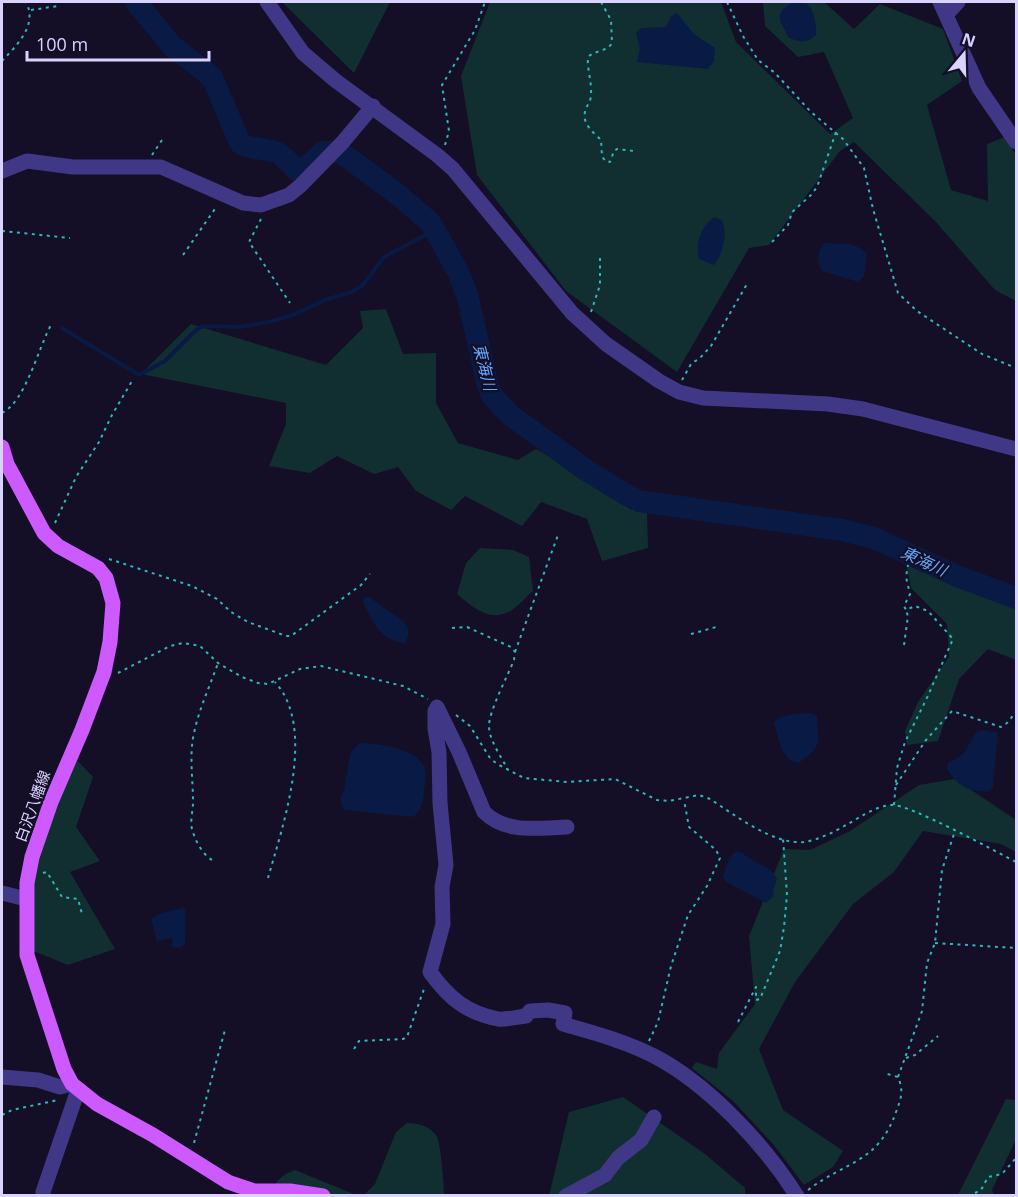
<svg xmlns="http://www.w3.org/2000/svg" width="1018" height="1197" viewBox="0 0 1018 1197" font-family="'Open Sans','Noto Sans JP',sans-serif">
<rect width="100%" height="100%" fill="#140e26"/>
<g fill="#112f30">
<polygon points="282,2 390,2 354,73"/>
<polygon points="490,2 721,2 736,42 830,134 853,118 824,52 798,57 765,26 763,2 824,2 854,29 880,4 943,29 962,81 927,105 951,190 988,201 987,144 1005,137 1016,155 1016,301 995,290 936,222 854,142 840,151 769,245 749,248 677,372 566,291 477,175 461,76"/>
<polygon points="386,309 403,354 436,353 436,403 458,443 518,460 536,449 647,511 648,548 602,561 587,519 541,502 522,526 465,496 451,510 416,491 398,467 374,474 337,456 310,473 269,466 286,424 286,403 141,374 191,324 326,365 363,328 360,311"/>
<path d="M480 548 513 550 529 557 533 591C526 597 519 605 512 610 491 624 472 607 457 594L466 563Z"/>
<path d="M905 556C941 574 977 593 1016 603V660L988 649 959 679 938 741 907 745 905 731 918 702 949 657 947 624 911 588Z"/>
<polygon points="74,757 93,777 76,827 100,861 70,872 115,949 68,965 31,950 32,883 38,853"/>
<polygon points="955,779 1016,820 1016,852 1001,844 923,831 894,872 853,904 795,982 759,1049 783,1110 843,1151 833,1167 804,1185 773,1144 733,1101 692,1068 696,1062 717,1069 719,1053 755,1004 749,936 784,849 810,850 850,831 919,785"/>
<polygon points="623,1097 705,1154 745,1188 745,1195 549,1196 569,1112"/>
<polygon points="1006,1099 1016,1100 1016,1139 992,1190 994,1195 958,1195"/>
<path d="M407 1123C418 1123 431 1126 437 1137 441 1146 444 1185 444 1195H364L375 1184 396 1132Z"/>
<path d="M295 1170 356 1195 270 1196C275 1181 281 1175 295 1170Z"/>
</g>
<g fill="#091a44">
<path d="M793 2C797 2 800 0 804 2 814 5 817 26 816 35 806 44 800 42 789 38L780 21V14L783 9Z"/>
<polygon points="677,13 694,34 715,48 714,61 708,69 637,62 640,49 636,33 641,28 666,27 671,16"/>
<path d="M714 217 722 220C728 233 723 254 714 265L699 259C695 242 701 227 714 217Z"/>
<path d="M825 242C843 247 851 238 867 254L864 276 858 282 822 271C816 261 817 251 825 242Z"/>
<path d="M368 596 404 622 409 632 406 643C381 642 372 622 363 602L364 598Z"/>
<path d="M811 713 817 716C819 745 823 745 799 763 781 762 779 738 774 724 779 713 799 714 811 713Z"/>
<path d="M984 730 998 733 993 788 987 792C966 790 959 787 947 769L948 763C968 754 966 747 977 731Z"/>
<path d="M361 743C378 743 411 748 423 764 428 772 425 784 424 793 423 802 421 813 412 817L344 810 340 799 344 791 349 760 352 750Z"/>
<path d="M737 851C746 854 747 857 754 861 765 867 770 866 777 879L773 891 774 896 766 903 726 882 723 876C726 868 729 855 737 851Z"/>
<polygon points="184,908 186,912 185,944 180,948 171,947 173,938 157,941 151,919 161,913"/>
</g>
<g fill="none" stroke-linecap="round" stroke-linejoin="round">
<polyline stroke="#091a44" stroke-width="4" points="62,328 139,375 165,361 197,329 203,326 240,327 269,322 293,315 325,300 352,292 363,285 384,257 435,230"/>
<path stroke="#091a44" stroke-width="22" d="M136 2 172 46 212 77 240 143C247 149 267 148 278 153 286 158 293 167 300 173L323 152H340L396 193 431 223 458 272 467 294 488 386 493 397 510 415 586 470 625 494 639 501 842 530 874 538 957 576 1016 598"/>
<g stroke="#2cb9ba" stroke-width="2" stroke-dasharray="3 4.5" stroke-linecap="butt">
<path d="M601 2 611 20 612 43C607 52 595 50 588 57 587 68 591 79 591 90 592 104 586 104 585 112 582 124 594 133 601 140L602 156 605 161 610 162 614 151 617 149 634 151"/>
<polyline points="727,2 743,36 758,60 775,73 811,112 843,139 864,168 873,209 898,293 917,311 982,354 1016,368"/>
<polyline points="31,10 58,6"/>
<path d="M2 61C17 45 38 25 26 2"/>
<polyline points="445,145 449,131 442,85 475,30 485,2"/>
<polyline points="152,155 162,140"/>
<polyline points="261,219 249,242 290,303"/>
<polyline points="2,231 70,238"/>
<polyline points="772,242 788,225 792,212 811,195 817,187 836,132"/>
<polyline points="183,255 217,206"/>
<polyline points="591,312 600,285 600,256"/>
<polyline points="682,380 691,364 700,358 711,346 747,284"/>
<path d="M2 413C26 401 38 348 52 323"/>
<polyline points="55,523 76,477 99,442 112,415 132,381"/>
<polyline points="109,559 192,586 217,599 231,612 248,622 286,636 291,636 361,585 370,574"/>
<path d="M452 628 467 627 511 647 515 652 514 660C508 675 488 713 489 727 490 742 501 756 508 770"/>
<polyline points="691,634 716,627"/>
<polyline points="904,645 908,616 906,610"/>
<polyline points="515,652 558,535"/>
<polyline points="118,673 170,646 183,643 200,646 218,663 242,677 258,683 268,684 300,669 321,666 403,686 428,699"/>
<path d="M456 715 470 726 490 758 497 764 524 778 567 782 615 779 657 800 669 801 699 795 710 799C735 815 773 845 804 842 818 840 834 832 846 825 861 817 875 806 892 805 909 804 995 851 1016 862"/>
<polyline points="896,785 926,740 952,711 1001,727 1007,723 1016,712"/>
<polyline points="894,805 897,768 905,742 926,700 953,639 928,611 915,606 906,610 904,606 910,594 906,577 908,565"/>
<path d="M212 860C202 854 195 840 192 829 190 820 193 811 193 802 193 779 189 755 194 733 199 709 210 686 218 663"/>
<polyline points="43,873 47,872 62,897 78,899 82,914"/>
<path d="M268 878C283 825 317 728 275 682"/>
<polyline points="935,943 1016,948"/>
<polyline points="738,1022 756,987 756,1000 760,999 780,951 784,927 787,895 783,838"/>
<polyline points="649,1041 658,1022 671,966 688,915 707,886 720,858 716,850 689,827 684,800"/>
<polyline points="354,1049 359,1041 403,1039 407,1037 424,989"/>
<polyline points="906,1058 915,1055 938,1036"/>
<polyline points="898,1077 922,1011 927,963 935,943 942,870 955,831"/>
<polyline points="2,1115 12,1110 58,1100"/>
<polyline points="194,1143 225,1030"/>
<path d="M808 1190C846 1161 878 1163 896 1112 901 1099 904 1091 898 1077L884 1073"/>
<polyline points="975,1193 981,1190 988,1177 1002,1174 1016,1158"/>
</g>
<g stroke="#403886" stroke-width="15">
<polyline points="267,2 303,53 336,81 437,155 453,169 572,313 606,344 659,381 679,392 703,398 828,404 863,409 1016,449"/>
<polyline points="940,2 979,88 1016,142"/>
<polyline points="946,15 958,2"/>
<polyline points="2,171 27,161 73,167 161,167 243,203 261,205 289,195 300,186 342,143 373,106"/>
<path d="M567 827C538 828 506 834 484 812L459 752 437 707 435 711V729L439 752 440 803 446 865 442 887 443 924 430 972C448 997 466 1013 498 1019 506 1020 517 1017 526 1016L530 1011 548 1010 565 1013 563 1024C594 1033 625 1041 654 1056 708 1084 764 1144 797 1196"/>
<polyline points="2,893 26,899"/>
<polyline points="2,1077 38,1080 60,1087 72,1084"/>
<polyline points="43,1192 78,1090"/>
<polyline points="566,1196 605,1175 618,1158 641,1140 654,1117"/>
</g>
<polyline stroke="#cd5aff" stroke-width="15" points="2,447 7,464 44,533 58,546 98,568 106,578 113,603 110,642 104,672 82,730 51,802 32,857 27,883 27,955 64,1069 72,1084 97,1104 153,1135 228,1182 254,1191 290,1191 323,1196"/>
</g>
<g text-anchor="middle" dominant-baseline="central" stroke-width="4.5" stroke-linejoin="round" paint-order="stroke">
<g font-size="15" fill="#dbd3ff" stroke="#140e26">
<text transform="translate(32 806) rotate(-70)">白沢八幡線</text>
</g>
<g font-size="16" font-style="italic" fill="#61abff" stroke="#140e26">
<text transform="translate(485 367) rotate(76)">東海川</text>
<text transform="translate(924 561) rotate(25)">東海川</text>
</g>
</g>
<rect width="1018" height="1197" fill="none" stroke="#dbd3ff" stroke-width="6"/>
<g transform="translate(964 54) rotate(19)" stroke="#140e26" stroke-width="4.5" paint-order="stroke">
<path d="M0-4.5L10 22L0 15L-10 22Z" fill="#dbd3ff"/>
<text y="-9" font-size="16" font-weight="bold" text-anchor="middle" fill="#dbd3ff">N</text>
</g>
<path d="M27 51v9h182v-9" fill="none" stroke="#dbd3ff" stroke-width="3"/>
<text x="36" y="51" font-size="18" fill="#dbd3ff" stroke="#140e26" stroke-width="4.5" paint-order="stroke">100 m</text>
</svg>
